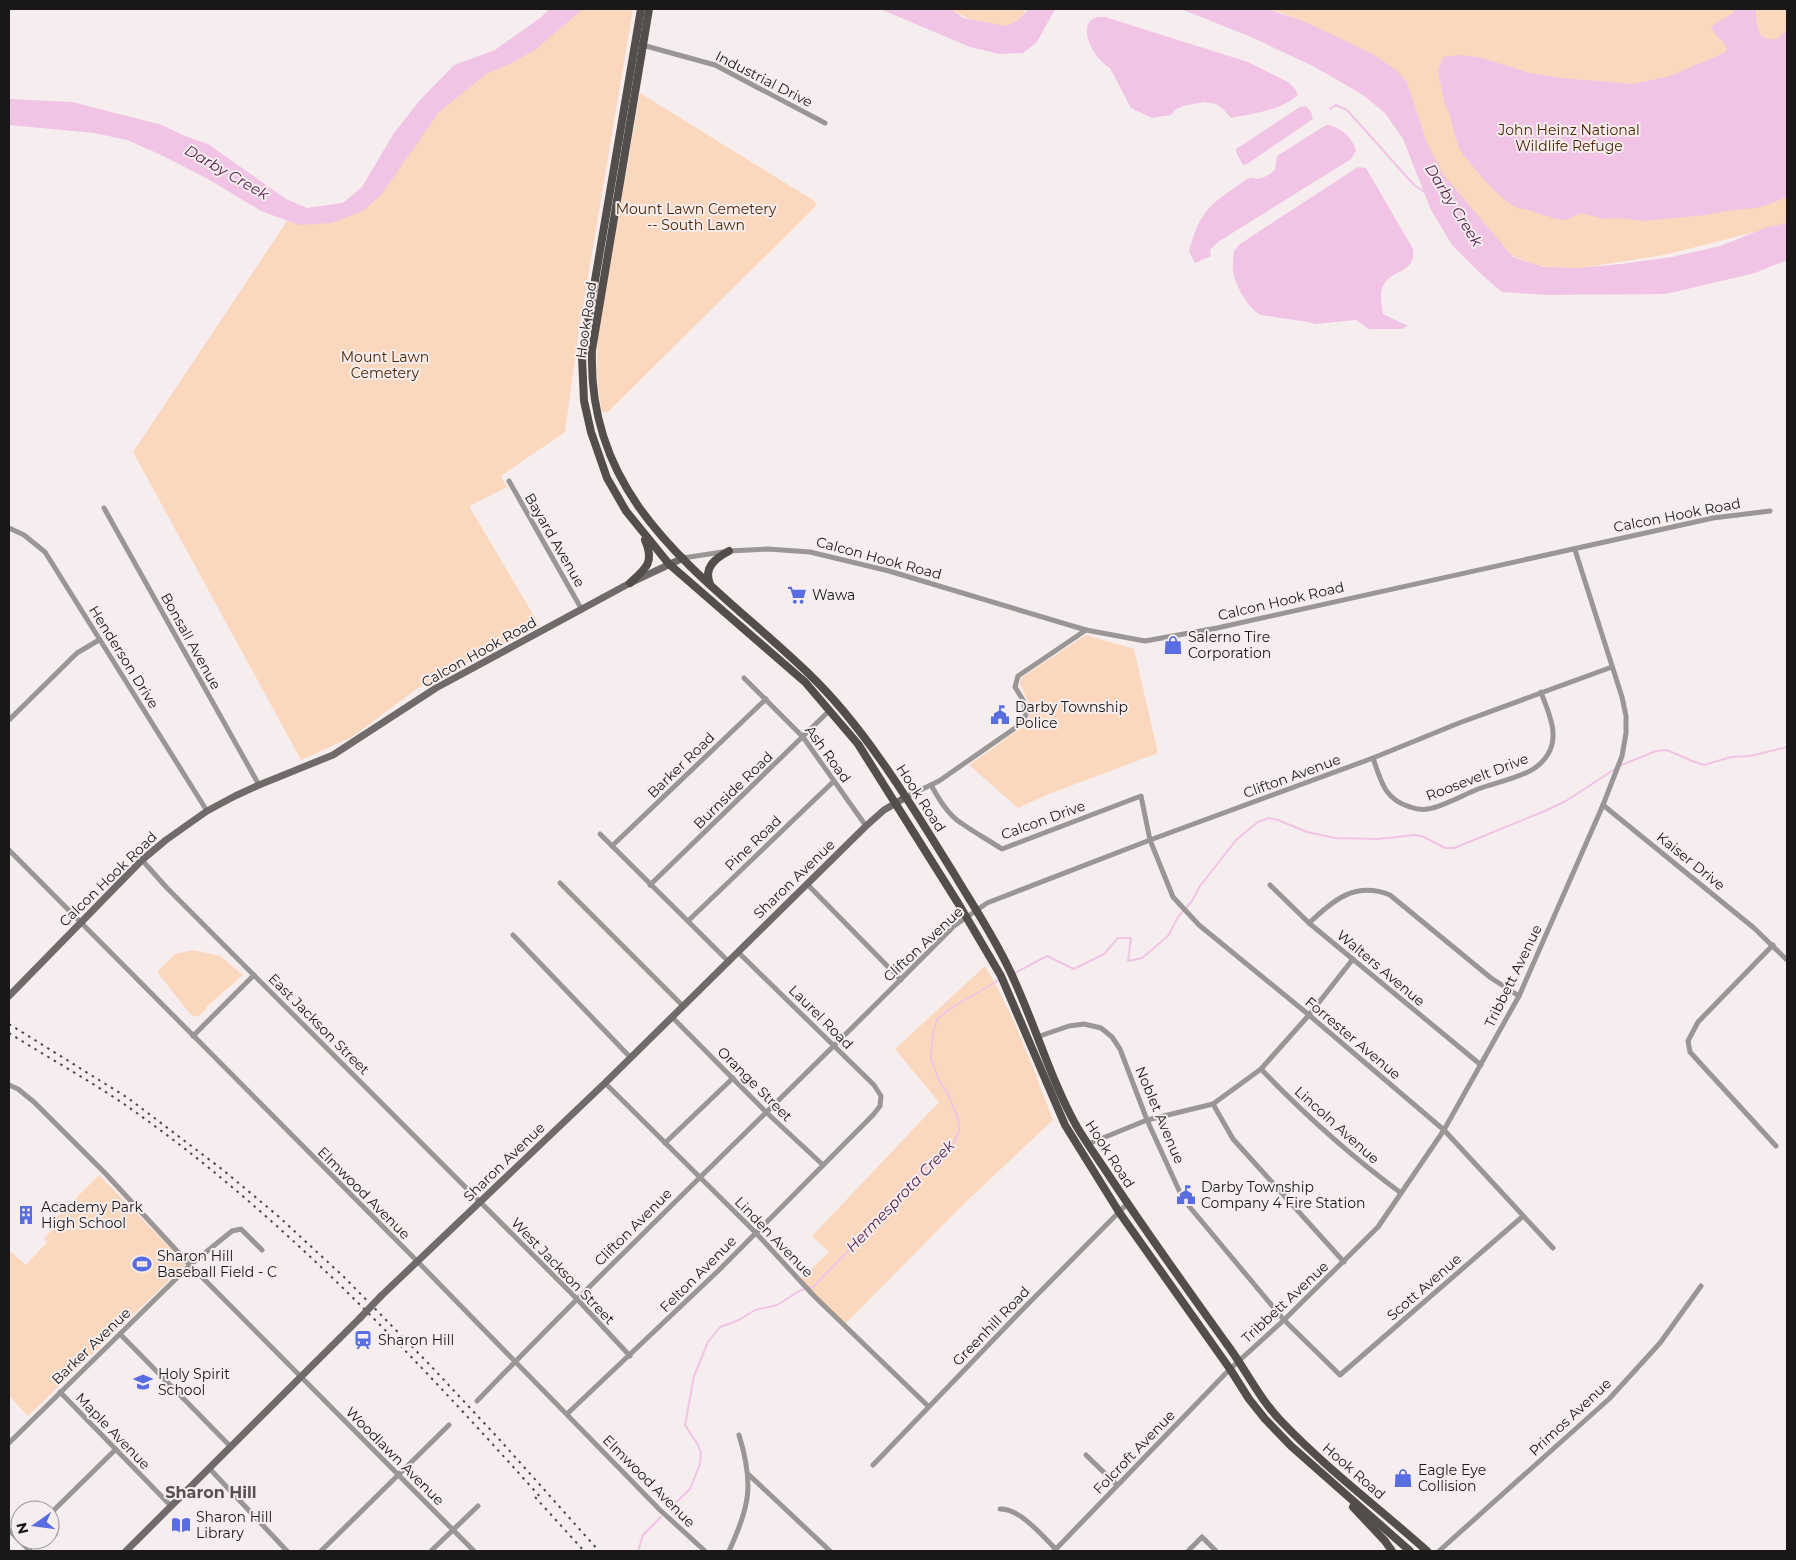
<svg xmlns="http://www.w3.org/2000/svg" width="1796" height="1560" viewBox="0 0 1796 1560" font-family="Montserrat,sans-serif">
<rect width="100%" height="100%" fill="#f6eeee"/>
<g fill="#fbd8bd">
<polygon points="571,9 633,9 579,330 565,432 501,476 507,487 469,506 540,626 421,686 352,737 301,760 133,452 293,212 354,206 410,129"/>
<polygon points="950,9 1026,9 1023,15 1010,29 974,22"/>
<polygon points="1264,9 1787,9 1787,224 1664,255 1568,270 1535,265 1503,252 1470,224 1426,148 1305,23 1280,12"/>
<path d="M640 93 813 200 817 205 608 412H602C597 387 596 362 598 337Z"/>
<path d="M1086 635 1134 649 1158 753 1049 794 1018 808 969 765 1027 724C1033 706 1027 700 1020 684L1021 678Z"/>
<polygon points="193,950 220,956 243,975 206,1007 207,1008 198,1017 191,1015 157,972 175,954"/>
<path d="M985 966C1014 1014 1033 1068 1053 1120L967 1201 844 1325 800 1280 829 1252 812 1236 939 1102 895 1049Z"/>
<polygon points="99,1175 186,1264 28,1416 9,1396 9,1250 26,1265 47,1242 44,1238 60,1222 56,1218"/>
</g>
<g fill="#f1c3e5">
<polygon points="550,9 583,9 536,49 514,62 486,74 439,112 381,195 363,211 331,223 299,225 261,211 208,179 159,154 127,140 94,133 9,125 9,99 72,102 162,125 185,136 208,144 286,199 307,208 343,203 362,187 394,133 420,100 454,65 495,50 540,18"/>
<polygon points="880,9 951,9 963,18 1006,26 1018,20 1029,9 1055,9 1037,42 1023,53 999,54 970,47"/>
<polygon points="1181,9 1268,9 1303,21 1371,53 1396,70 1407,82 1427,143 1443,174 1513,257 1543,267 1578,268 1621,264 1672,257 1720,246 1768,227 1787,223 1787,260 1755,273 1666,294 1545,295 1502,292 1480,273 1452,245 1431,210 1403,139 1385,113 1363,95 1313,66 1251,37"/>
<path d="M1735 9H1756C1756 25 1757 45 1779 38L1787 30V197L1764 206 1754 208 1726 211 1706 215 1642 221 1618 218 1603 219 1581 213 1566 220 1556 219 1525 209C1507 211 1476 169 1463 155L1458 146 1449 113 1444 102 1438 71 1443 57 1460 55 1478 57 1530 73 1561 78 1633 84 1670 76 1724 53 1727 48C1724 40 1713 36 1711 26L1733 13Z"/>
<path d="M1098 17H1105L1248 62 1288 82 1295 89 1298 95C1280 111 1254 113 1231 118L1223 109 1216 104 1204 102 1183 106 1175 110 1171 115 1152 118 1131 108 1110 68C1098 62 1078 33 1091 20 1093 18 1096 18 1098 17Z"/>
<polygon points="1306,106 1311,112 1313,119 1247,164 1243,165 1237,154 1236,149 1300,107"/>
<path d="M1326 125C1338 125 1354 138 1356 151L1351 159 1218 242 1210 250 1211 256 1195 263 1189 251C1198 219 1205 207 1233 189 1238 186 1245 179 1250 178 1252 177 1255 179 1258 179 1265 178 1270 174 1275 170L1277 156Z"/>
<path d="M1358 167 1366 168 1413 249C1416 274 1392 268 1383 286 1379 294 1382 306 1383 314L1408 326 1402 329H1369L1356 320 1315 324 1308 322 1261 315C1248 309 1238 289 1234 276 1232 268 1233 259 1234 251L1239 245 1252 236Z"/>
</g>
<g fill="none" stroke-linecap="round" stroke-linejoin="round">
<g stroke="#f1c3e5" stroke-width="2">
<polyline points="1330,109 1336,105 1347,110 1414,185 1426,193"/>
<polyline points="1619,766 1656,751 1667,750 1692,761 1704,765 1731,757 1750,756 1787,747"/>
<polyline points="1013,974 1047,956 1074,969 1104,954 1118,938 1131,938 1128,961 1142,958 1168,936 1178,917 1192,901 1200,886 1236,840 1258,822 1269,818 1278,820 1307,832 1335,838 1378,839 1415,835 1424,837 1445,848 1454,848 1545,811 1566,801 1615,769"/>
<polyline points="669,1509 690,1489 700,1464 701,1453 698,1445 685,1425 694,1376 708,1342 720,1327 739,1320 755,1310 777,1305 801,1290 813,1287 869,1230 923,1170 953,1145 959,1131 959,1124 957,1116 947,1092 939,1080 931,1059 932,1038 937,1019 951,1008 999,980"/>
<polyline points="638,1551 643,1535 661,1517"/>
</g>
<g stroke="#999695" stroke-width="5">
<polyline points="635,43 715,65 825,123"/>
<polyline points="509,481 582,610"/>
<polyline points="104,508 259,785"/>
<polyline points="9,528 24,535 45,552 207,811"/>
<polyline points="683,558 729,551 768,549 810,552 889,571 1086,630 1145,641 1217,628 1713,518 1770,511"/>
<polyline points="744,678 803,737 866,826"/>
<polyline points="9,720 77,653 99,640"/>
<path d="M1373 758C1381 781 1384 799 1410 807 1416 809 1422 810 1428 809 1444 806 1463 795 1478 789 1496 782 1518 779 1535 768 1540 764 1545 760 1548 754 1560 734 1548 712 1541 692"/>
<path d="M931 785C939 799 948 815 961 823 974 832 988 840 1002 849L1141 796 1150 840 1173 897 1199 925 1309 1015 1444 1130 1553 1248"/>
<polyline points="906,797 939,781 1018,726 1026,715 1023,700 1015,687 1018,676 1086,630"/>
<polyline points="1603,805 1754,928 1787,960"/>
<polyline points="600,834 728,961"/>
<polyline points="612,846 766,699"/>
<polyline points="9,850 417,1261 660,1510 705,1551"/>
<polyline points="142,860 167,888 577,1299 630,1356"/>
<polyline points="560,883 683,1006"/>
<polyline points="807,884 901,980"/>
<polyline points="650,885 830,710"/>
<polyline points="1270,885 1309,923 1481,1065"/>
<polyline points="688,921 834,781"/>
<path d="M1309 923C1334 900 1355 881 1390 895L1491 978 1519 996"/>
<polyline points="513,935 630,1057"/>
<polyline points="1773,945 1698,1022 1688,1041 1690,1052 1776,1146"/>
<polyline points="672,1017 767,1113 823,1165"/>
<polyline points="193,1036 254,975"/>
<polyline points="1037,1037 1069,1026 1084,1024 1101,1028 1112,1037 1120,1049 1147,1120 1183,1199 1284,1320 1340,1375 1522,1217"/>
<path d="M1261 1069C1304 1114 1351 1156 1401 1193"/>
<polyline points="605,1083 756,1233 815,1297 928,1406"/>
<polyline points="9,1085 18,1089 34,1102 105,1173 190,1265 474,1551"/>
<polyline points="1213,1104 1233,1139 1344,1262"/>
<polyline points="665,1143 733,1078"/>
<polyline points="1088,1144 1147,1120 1213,1104 1261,1069 1309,1015 1353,959"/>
<polyline points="120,1334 231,1447"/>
<polyline points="60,1392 171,1506"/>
<path d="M477 1401C633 1239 796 1086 954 926L987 903 1150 840 1373 758 1459 723 1612 667"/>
<polyline points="567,1414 718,1271 873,1115 880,1106 881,1096 874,1085 738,952"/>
<polyline points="9,1443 190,1265 232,1231 241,1229 262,1250"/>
<polyline points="1086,1455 1117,1485"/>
<polyline points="873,1465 1023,1309 1127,1204"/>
<polyline points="209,1468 287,1551"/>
<polyline points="748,1474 830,1551"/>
<path d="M1000 1509C1020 1508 1043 1537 1056 1549"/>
<polyline points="50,1514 115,1450"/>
<polyline points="9,1530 30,1551"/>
<polyline points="321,1551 449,1425"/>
<polyline points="431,1551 478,1506"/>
<path d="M729 1551C750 1506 754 1484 739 1435"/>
<polyline points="1054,1551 1230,1369 1284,1320 1378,1227 1444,1130 1519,996 1603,805 1622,756 1626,733 1626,716 1622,697 1575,550"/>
<polyline points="1188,1551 1202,1537 1216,1551"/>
<polyline points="1439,1551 1609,1399 1660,1343 1701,1286"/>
</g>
<g stroke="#706b6a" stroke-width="7">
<polyline points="9,996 142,860 166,840 207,811 235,796 259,785 333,755 436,688 630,583 683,558"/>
<polyline points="381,1296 605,1083 866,826 884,810 906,797"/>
<polyline points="126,1551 360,1318"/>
</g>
<g stroke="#534d4c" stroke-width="8">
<polyline points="641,9 582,357 584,401 591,432 607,478 626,511 669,564 805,682 858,744 958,903 1001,976 1065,1125 1119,1212 1230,1369 1249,1399 1265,1419 1291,1446 1410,1551"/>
<path d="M649 9 592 350C587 508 707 576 808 673 834 698 859 729 880 759 906 795 929 834 953 872 972 904 993 935 1009 969 1034 1020 1049 1077 1077 1127 1086 1142 1096 1156 1106 1171 1144 1229 1185 1286 1226 1343 1245 1368 1259 1399 1282 1422 1327 1469 1379 1508 1427 1551"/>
<path d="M630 583C646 569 655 562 645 540"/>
<path d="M710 584C703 567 716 558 729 551"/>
<polyline points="1353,1507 1385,1541 1392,1551"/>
</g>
<g stroke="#4c4848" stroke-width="2" stroke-dasharray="2.5 5" stroke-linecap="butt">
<polyline points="9,1024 128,1098 223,1170 278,1216 344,1277 430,1365 499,1439 599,1551"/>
<path d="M9 1033C47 1057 87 1079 124 1104 157 1127 190 1152 220 1177 337 1274 441 1386 542 1499"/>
<polyline points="535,1497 584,1551"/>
</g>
<polyline stroke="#706b6a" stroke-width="7" points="360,1318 381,1296"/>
</g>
<defs>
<g id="supermarket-bare" transform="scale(1.5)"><path d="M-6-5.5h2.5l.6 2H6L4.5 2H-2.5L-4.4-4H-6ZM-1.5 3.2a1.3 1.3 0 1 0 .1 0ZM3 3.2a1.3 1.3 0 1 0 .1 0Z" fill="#596de3" stroke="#f6eeee" stroke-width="2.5" paint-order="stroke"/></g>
<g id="shop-bare" transform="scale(1.5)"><path d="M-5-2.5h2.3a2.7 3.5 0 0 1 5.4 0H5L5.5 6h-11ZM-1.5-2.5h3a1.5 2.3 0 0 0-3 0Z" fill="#596de3" stroke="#f6eeee" stroke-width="2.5" paint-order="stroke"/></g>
<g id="civic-bare" transform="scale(1.5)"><path d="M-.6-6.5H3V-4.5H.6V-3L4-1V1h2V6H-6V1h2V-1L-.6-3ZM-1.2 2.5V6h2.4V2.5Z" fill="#596de3" stroke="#f6eeee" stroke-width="2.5" paint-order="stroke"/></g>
<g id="building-bare" transform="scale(1.5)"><path d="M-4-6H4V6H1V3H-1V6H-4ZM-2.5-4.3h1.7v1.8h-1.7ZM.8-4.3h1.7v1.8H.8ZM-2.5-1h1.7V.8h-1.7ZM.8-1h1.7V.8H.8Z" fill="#596de3" stroke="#f6eeee" stroke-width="2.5" paint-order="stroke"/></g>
<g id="stadium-bare" transform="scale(1.5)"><path d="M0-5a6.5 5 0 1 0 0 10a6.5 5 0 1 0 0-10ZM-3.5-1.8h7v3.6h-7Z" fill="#596de3" stroke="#f6eeee" stroke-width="2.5" paint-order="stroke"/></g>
<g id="station-bare" transform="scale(1.5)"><path d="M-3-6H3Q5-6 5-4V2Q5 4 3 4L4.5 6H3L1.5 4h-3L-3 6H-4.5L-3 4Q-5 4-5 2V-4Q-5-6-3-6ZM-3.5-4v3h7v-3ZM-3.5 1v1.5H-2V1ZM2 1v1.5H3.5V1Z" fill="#596de3" stroke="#f6eeee" stroke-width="2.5" paint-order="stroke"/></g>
<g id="school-bare" transform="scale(1.5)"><path d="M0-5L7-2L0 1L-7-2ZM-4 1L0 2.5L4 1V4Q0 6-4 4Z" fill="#596de3" stroke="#f6eeee" stroke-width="2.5" paint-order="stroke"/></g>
<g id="library-bare" transform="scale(1.5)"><path d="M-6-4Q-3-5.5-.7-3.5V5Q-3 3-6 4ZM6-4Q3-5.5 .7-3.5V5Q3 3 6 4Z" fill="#596de3" stroke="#f6eeee" stroke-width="2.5" paint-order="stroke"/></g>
</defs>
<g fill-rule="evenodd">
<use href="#supermarket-bare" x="797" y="595"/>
<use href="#shop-bare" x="1173" y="645"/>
<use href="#civic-bare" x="1000" y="715"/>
<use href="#civic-bare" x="1186" y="1195"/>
<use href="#building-bare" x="26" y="1215"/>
<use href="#stadium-bare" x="142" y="1264"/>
<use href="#station-bare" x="363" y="1340"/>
<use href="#school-bare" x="143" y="1382"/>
<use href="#shop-bare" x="1403" y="1478"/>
<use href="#library-bare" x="181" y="1525"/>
</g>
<g text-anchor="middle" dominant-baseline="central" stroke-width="4" stroke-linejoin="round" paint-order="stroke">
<g font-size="14" fill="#1a1717" stroke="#f6eeee">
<text transform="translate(764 79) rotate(27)">Industrial Drive</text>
<text transform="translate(586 320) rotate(-82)">Hook Road</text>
<text transform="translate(1677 515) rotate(-11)">Calcon Hook Road</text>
<text transform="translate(555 540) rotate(60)">Bayard Avenue</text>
<text transform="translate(879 558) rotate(15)">Calcon Hook Road</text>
<text transform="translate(1281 601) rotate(-13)">Calcon Hook Road</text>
<text transform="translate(191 641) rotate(61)">Bonsall Avenue</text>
<text transform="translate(479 652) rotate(-29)">Calcon Hook Road</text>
<text transform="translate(124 657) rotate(58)">Henderson Drive</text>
<text transform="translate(828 754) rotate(54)">Ash Road</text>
<text transform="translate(681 765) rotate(-44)">Barker Road</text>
<text transform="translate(1292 776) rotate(-20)">Clifton Avenue</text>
<text transform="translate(1477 777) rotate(-21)">Roosevelt Drive</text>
<text transform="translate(733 790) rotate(-44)">Burnside Road</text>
<text transform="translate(921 798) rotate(57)">Hook Road</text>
<text transform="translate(1043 820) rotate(-20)">Calcon Drive</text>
<text transform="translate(753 843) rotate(-44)">Pine Road</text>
<text transform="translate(1691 861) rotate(39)">Kaiser Drive</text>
<text transform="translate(108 879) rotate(-44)">Calcon Hook Road</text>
<text transform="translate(794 879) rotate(-44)">Sharon Avenue</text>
<text transform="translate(923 944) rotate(-43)">Clifton Avenue</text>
<text transform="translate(1381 968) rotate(40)">Walters Avenue</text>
<text transform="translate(1513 976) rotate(-64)">Tribbett Avenue</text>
<text transform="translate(821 1017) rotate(45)">Laurel Road</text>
<text transform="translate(319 1024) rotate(45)">East Jackson Street</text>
<text transform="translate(1353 1038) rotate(40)">Forrester Avenue</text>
<text transform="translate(755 1084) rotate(45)">Orange Street</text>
<text transform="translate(1160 1115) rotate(67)">Noblet Avenue</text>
<text transform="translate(1337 1125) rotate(42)">Lincoln Avenue</text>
<text transform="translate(1110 1154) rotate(57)">Hook Road</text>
<text transform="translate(504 1162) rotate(-44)">Sharon Avenue</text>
<text transform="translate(364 1193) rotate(45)">Elmwood Avenue</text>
<text transform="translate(633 1227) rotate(-45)">Clifton Avenue</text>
<text transform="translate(774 1237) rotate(46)">Linden Avenue</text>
<text transform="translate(563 1271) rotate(46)">West Jackson Street</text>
<text transform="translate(698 1274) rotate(-45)">Felton Avenue</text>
<text transform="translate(1424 1287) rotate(-41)">Scott Avenue</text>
<text transform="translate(1285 1302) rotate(-43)">Tribbett Avenue</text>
<text transform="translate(991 1326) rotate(-46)">Greenhill Road</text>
<text transform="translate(91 1346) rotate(-44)">Barker Avenue</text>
<text transform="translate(1570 1417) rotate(-43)">Primos Avenue</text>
<text transform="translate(113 1431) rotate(46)">Maple Avenue</text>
<text transform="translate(1134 1452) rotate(-46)">Folcroft Avenue</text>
<text transform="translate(395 1456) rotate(45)">Woodlawn Avenue</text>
<text transform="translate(1354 1471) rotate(41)">Hook Road</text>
<text transform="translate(649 1481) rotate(45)">Elmwood Avenue</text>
</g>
<g font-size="14" fill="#4e2500" stroke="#f6eeee">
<text x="1569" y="130">John Heinz National<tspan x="1569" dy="16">Wildlife Refuge</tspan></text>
<text x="696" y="209">Mount Lawn Cemetery<tspan x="696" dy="16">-- South Lawn</tspan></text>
<text x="385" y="357">Mount Lawn<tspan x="385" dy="16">Cemetery</tspan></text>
</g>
<g font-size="14" fill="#1a1717" stroke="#f6eeee" text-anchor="start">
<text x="812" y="595">Wawa</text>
<text x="1188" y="637">Salerno Tire<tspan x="1188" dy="16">Corporation</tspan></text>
<text x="1015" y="707">Darby Township<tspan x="1015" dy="16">Police</tspan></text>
<text x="1201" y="1187">Darby Township<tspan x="1201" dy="16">Company 4 Fire Station</tspan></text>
<text x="41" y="1207">Academy Park<tspan x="41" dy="16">High School</tspan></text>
<text x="157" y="1256">Sharon Hill<tspan x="157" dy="16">Baseball Field - C</tspan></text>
<text x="378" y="1340">Sharon Hill</text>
<text x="158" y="1374">Holy Spirit<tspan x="158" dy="16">School</tspan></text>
<text x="1418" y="1470">Eagle Eye<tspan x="1418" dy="16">Collision</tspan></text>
<text x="196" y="1517">Sharon Hill<tspan x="196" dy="16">Library</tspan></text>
</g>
<g font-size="15" font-style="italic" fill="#5a2550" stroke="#f6eeee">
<text transform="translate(227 172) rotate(30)">Darby Creek</text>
<text transform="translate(1454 205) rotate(58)">Darby Creek</text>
<text transform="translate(900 1196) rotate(-46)">Hermesprota Creek</text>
</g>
<g font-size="16" font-weight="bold" fill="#565050" stroke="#f6eeee">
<text x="211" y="1492">Sharon Hill</text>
</g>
</g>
<rect width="1796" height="1560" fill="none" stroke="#1a1717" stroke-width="20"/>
<g transform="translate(35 1525) rotate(256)"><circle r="24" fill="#f6eeee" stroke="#9e9898"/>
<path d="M0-4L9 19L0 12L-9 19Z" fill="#596de3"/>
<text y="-8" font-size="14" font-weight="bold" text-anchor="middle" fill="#1a1717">N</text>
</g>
</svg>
